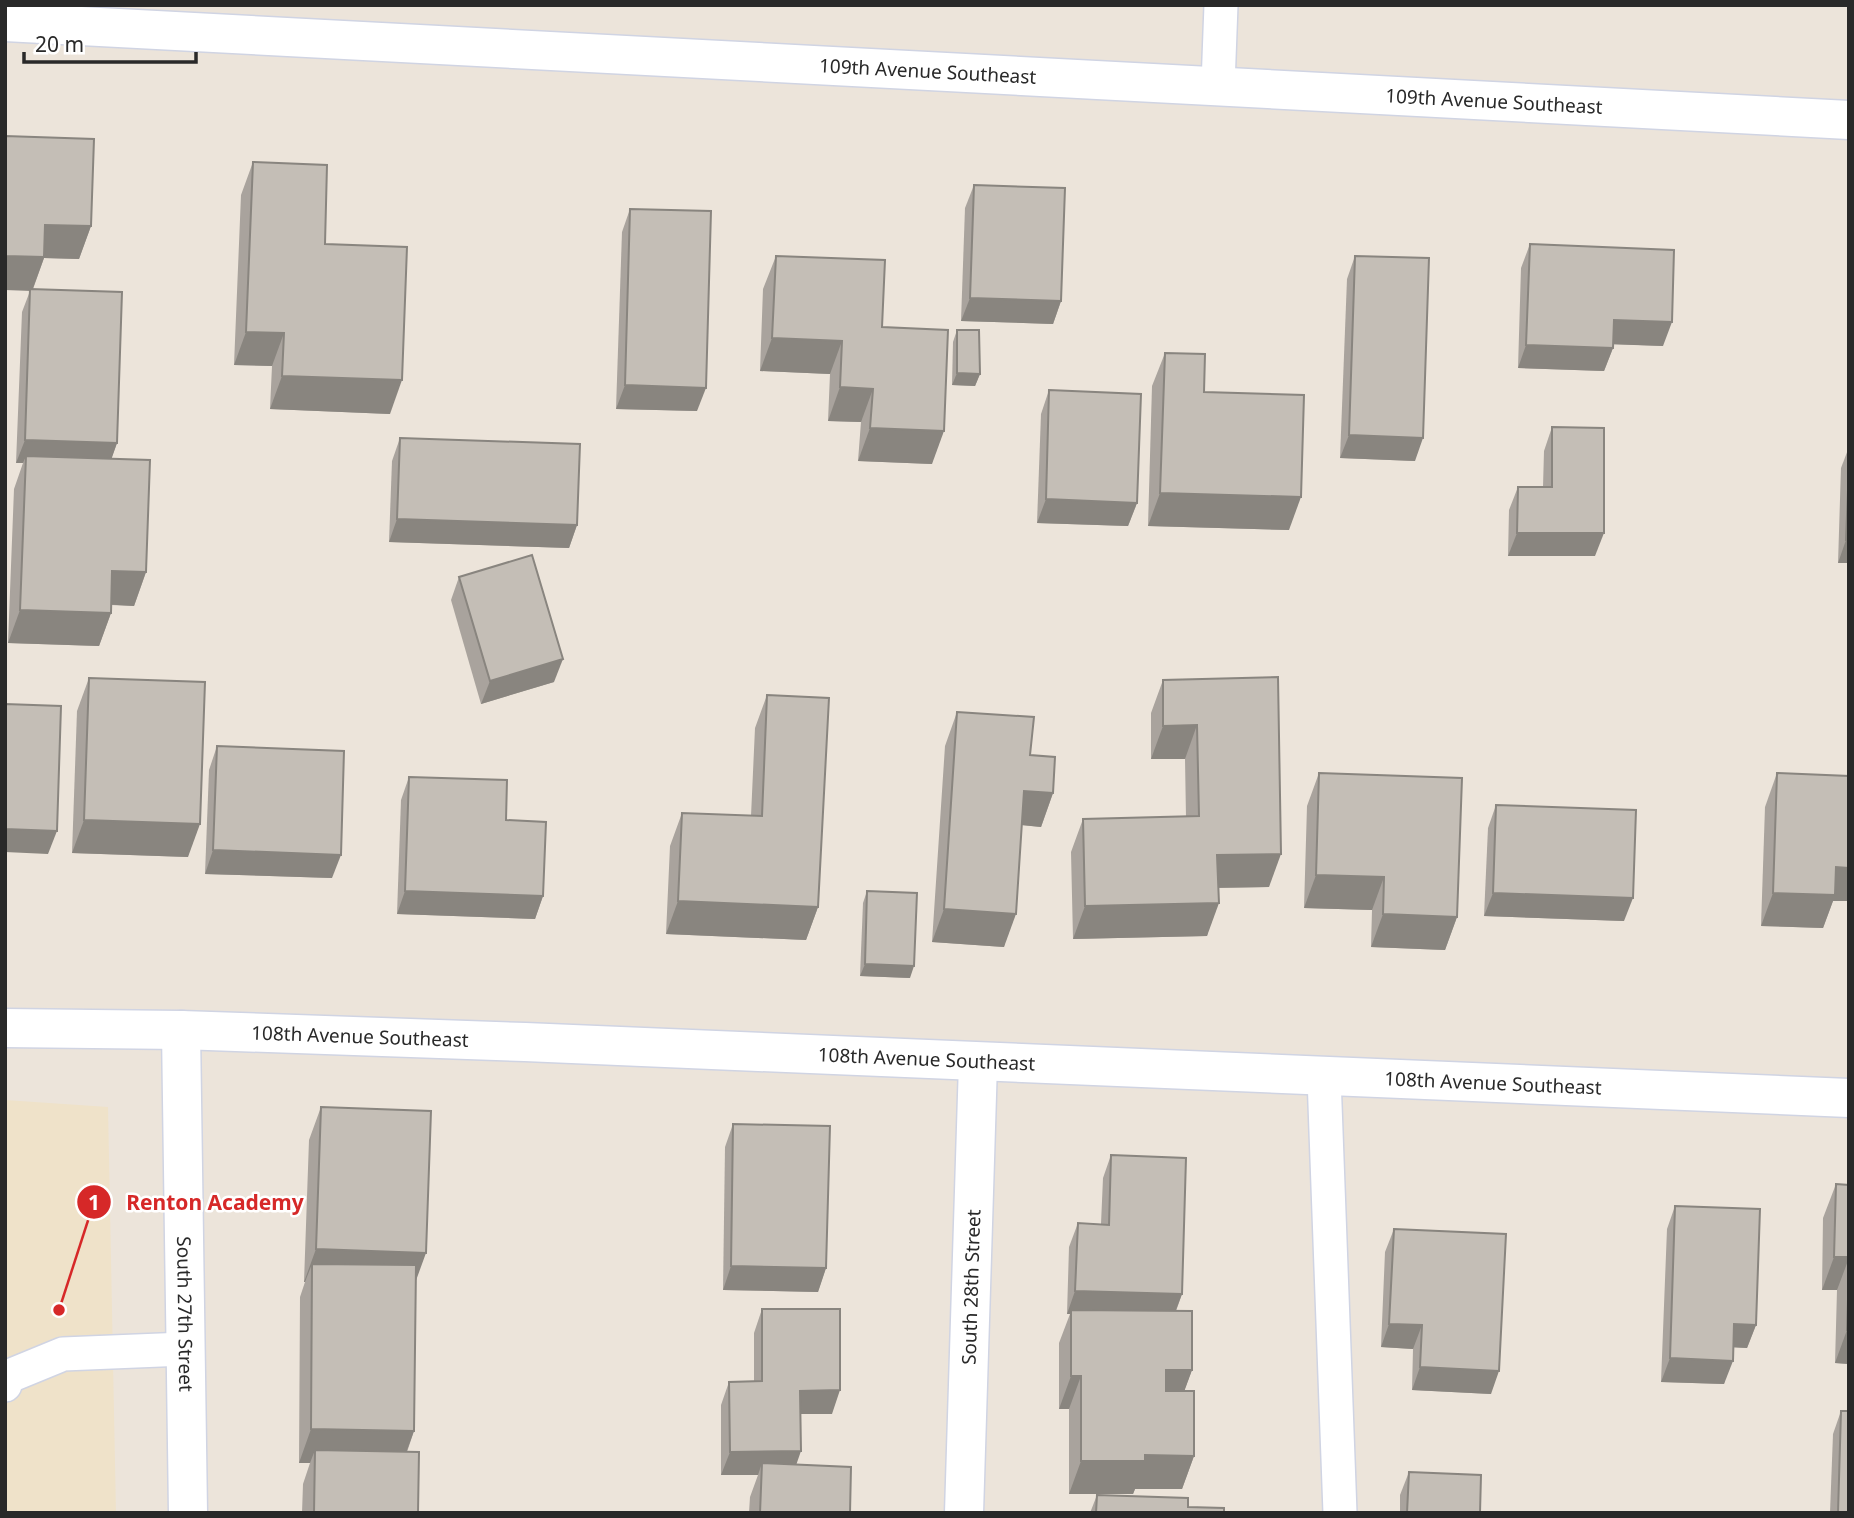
<svg xmlns="http://www.w3.org/2000/svg" width="1854" height="1518" viewBox="0 0 1854 1518" font-family="'Noto Sans',sans-serif">
<rect width="100%" height="100%" fill="#ece4da"/>
<polygon fill="#efe2c9" points="5,1100 108,1107 116,1513 5,1513"/>
<g fill="none" stroke-linecap="round" stroke-linejoin="round">
<g stroke="#d0d4e3" stroke-width="36">
<g id="lane">
<polyline points="1218,85 1221,5"/>
<polyline points="1324,1077 1340,1513"/>
<polyline points="5,1385 7,1377 63,1354 185,1349"/>
</g>
</g>
<g stroke="#d0d4e3" stroke-width="41">
<g id="street">
<path id="s1" d="M181 1030 188 1513"/>
<path id="s2" d="M964 1513 978 1063"/>
</g>
</g>
<g stroke="#d0d4e3" stroke-width="41">
<g id="secondary">
<path id="s3" d="M5 22 1849 120"/>
<path id="s4" d="M5 1028 181 1030 525 1042 1849 1098"/>
</g>
</g>
<use href="#lane" stroke="#fff" stroke-width="33"/>
<use href="#street" stroke="#fff" stroke-width="38"/>
<use href="#secondary" stroke="#fff" stroke-width="38"/>
</g>
<g fill="#a9a39d">
<polygon points="5,136 91,226 79,259 44,258 33,289 117,443 111,459 146,572 134,606 111,605 111,613 99,646 8,643 14,489 23,463 16,463 22,312 30,291"/>
<polygon points="253,162 325,244 390,414 270,409 272,366 234,365 241,195"/>
<polygon points="974,185 1061,301 1053,324 961,321 965,208"/>
<polygon points="630,209 697,411 616,409 622,232"/>
<polygon points="1530,244 1663,346 1613,344 1613,348 1604,371 1518,368 1521,268"/>
<polygon points="776,256 882,327 932,464 858,461 861,422 828,421 830,374 760,371 763,289"/>
<polygon points="1355,256 1415,461 1340,458 1347,279"/>
<polygon points="957,330 980,374 975,386 952,385 953,342"/>
<polygon points="1165,353 1204,392 1289,530 1148,526 1152,386"/>
<polygon points="1049,390 1137,503 1128,526 1037,523 1041,414"/>
<polygon points="1552,427 1595,556 1508,556 1509,510 1518,487 1543,487 1544,451"/>
<polygon points="400,438 577,525 569,548 389,542 392,461"/>
<polygon points="1849,447 1849,563 1838,563 1841,468"/>
<polygon points="459,577 554,682 481,704 451,600"/>
<polygon points="1278,677 1269,887 1218,888 1207,936 1073,939 1071,852 1083,819 1186,817 1185,759 1151,759 1151,713 1163,680"/>
<polygon points="89,678 188,857 72,853 77,711"/>
<polygon points="767,695 818,907 806,940 666,934 670,846 682,813 751,816 755,728"/>
<polygon points="957,712 1030,755 1053,793 1041,827 1022,825 1004,947 932,942 945,746"/>
<polygon points="217,746 332,878 205,874 209,770"/>
<polygon points="1319,773 1457,917 1445,950 1371,947 1372,910 1304,908 1307,806"/>
<polygon points="1777,773 1833,901 1823,928 1761,926 1765,807"/>
<polygon points="409,777 506,820 543,896 535,919 397,914 401,800"/>
<polygon points="1496,805 1624,921 1484,916 1488,828"/>
<polygon points="867,891 910,978 860,976 863,903"/>
<polygon points="321,1107 415,1283 414,1431 407,1452 418,1513 302,1513 303,1484 310,1463 299,1463 300,1297 305,1282 304,1282 309,1140"/>
<polygon points="733,1124 826,1268 818,1292 723,1290 725,1147"/>
<polygon points="1111,1155 1182,1294 1176,1311 1192,1370 1184,1391 1194,1456 1182,1489 1135,1489 1133,1494 1069,1494 1069,1409 1059,1409 1059,1343 1070,1314 1067,1314 1069,1247 1078,1223 1101,1224 1103,1178"/>
<polygon points="1836,1184 1849,1185 1849,1364 1835,1363 1837,1290 1822,1290 1823,1218"/>
<polygon points="1675,1206 1756,1325 1747,1348 1733,1347 1724,1384 1661,1382 1667,1229"/>
<polygon points="1394,1229 1491,1394 1412,1390 1413,1349 1381,1347 1385,1252"/>
<polygon points="762,1309 832,1414 801,1414 796,1465 850,1513 749,1513 750,1497 758,1475 721,1475 721,1405 729,1382 754,1381 754,1333"/>
<polygon points="1841,1411 1849,1513 1830,1513 1833,1434"/>
<polygon points="1409,1472 1480,1513 1400,1513 1400,1495"/>
<polygon points="1097,1495 1188,1507 1224,1513 1090,1513"/>
</g>
<g fill="#89857f">
<polygon points="45,225 91,226 79,259 44,258 32,291 5,290 5,256"/>
<polygon points="970,298 1061,301 1053,324 961,321"/>
<polygon points="1614,320 1672,322 1663,346 1605,344"/>
<polygon points="246,332 284,333 272,366 234,365"/>
<polygon points="772,338 842,341 830,374 760,371"/>
<polygon points="1526,345 1613,348 1604,371 1518,368"/>
<polygon points="957,373 980,374 975,386 952,385"/>
<polygon points="282,376 402,380 390,414 270,409"/>
<polygon points="625,385 706,388 697,411 616,409"/>
<polygon points="840,387 873,389 861,422 828,421"/>
<polygon points="870,428 944,431 932,464 858,461"/>
<polygon points="1349,435 1423,438 1415,461 1340,458"/>
<polygon points="25,440 117,443 109,466 26,456 23,463 16,463"/>
<polygon points="1160,493 1301,497 1289,530 1148,526"/>
<polygon points="1046,499 1137,503 1128,526 1037,523"/>
<polygon points="397,519 577,525 569,548 389,542"/>
<polygon points="1517,533 1604,533 1595,556 1508,556"/>
<polygon points="1846,540 1849,540 1849,563 1838,563"/>
<polygon points="112,571 146,572 134,606 100,604"/>
<polygon points="20,610 111,613 99,646 8,643"/>
<polygon points="563,659 554,682 481,704 490,681"/>
<polygon points="1197,725 1185,759 1151,759 1163,726"/>
<polygon points="1024,791 1053,793 1041,827 1012,824"/>
<polygon points="84,820 200,824 188,857 72,853"/>
<polygon points="5,829 57,831 48,854 5,852"/>
<polygon points="213,850 341,855 332,878 205,874"/>
<polygon points="1281,854 1269,887 1205,888 1217,855"/>
<polygon points="1836,867 1849,868 1849,901 1833,901 1823,928 1761,926 1773,893"/>
<polygon points="1316,875 1384,877 1372,910 1304,908"/>
<polygon points="405,891 543,896 535,919 397,914"/>
<polygon points="1493,893 1633,898 1624,921 1484,916"/>
<polygon points="678,901 818,907 806,940 666,934"/>
<polygon points="1219,903 1207,936 1073,939 1085,906"/>
<polygon points="944,909 1016,914 1004,947 932,942"/>
<polygon points="1383,914 1457,917 1445,950 1371,947"/>
<polygon points="865,964 914,966 910,978 860,976"/>
<polygon points="316,1249 426,1253 414,1286 312,1264 305,1282 304,1282"/>
<polygon points="1834,1257 1849,1257 1849,1258 1837,1290 1822,1290"/>
<polygon points="731,1266 826,1268 818,1292 723,1290"/>
<polygon points="1075,1291 1182,1294 1173,1318 1071,1310 1070,1314 1067,1314"/>
<polygon points="1389,1324 1422,1325 1413,1349 1381,1347"/>
<polygon points="1734,1324 1756,1325 1747,1348 1726,1347"/>
<polygon points="1847,1330 1849,1330 1849,1364 1835,1363"/>
<polygon points="1670,1358 1733,1361 1724,1384 1661,1382"/>
<polygon points="1420,1367 1499,1371 1491,1394 1412,1390"/>
<polygon points="1166,1370 1192,1370 1180,1403 1154,1403"/>
<polygon points="1071,1376 1081,1376 1069,1409 1059,1409"/>
<polygon points="840,1390 832,1414 792,1414 800,1391"/>
<polygon points="311,1429 414,1431 402,1464 315,1450 310,1463 299,1463"/>
<polygon points="801,1451 793,1474 762,1463 758,1475 721,1475 730,1452"/>
<polygon points="1145,1455 1194,1456 1182,1489 1135,1489 1133,1494 1069,1494 1081,1461"/>
</g>
<g fill="#c4beb6" stroke="#89857f" stroke-width="2">
<polygon points="5,136 94,139 91,226 45,225 44,257 5,256"/>
<polygon points="253,162 327,165 325,244 407,247 402,380 282,376 284,333 246,332"/>
<polygon points="974,185 1065,188 1061,301 970,298"/>
<polygon points="630,209 711,211 706,388 625,385"/>
<polygon points="1530,244 1674,250 1672,322 1614,320 1613,348 1526,345"/>
<polygon points="776,256 885,260 882,327 948,330 944,431 870,428 873,389 840,387 842,341 772,338"/>
<polygon points="1355,256 1429,258 1423,438 1349,435"/>
<polygon points="30,289 122,292 117,443 25,440"/>
<polygon points="957,330 979,330 980,374 957,373"/>
<polygon points="1165,353 1205,354 1204,392 1304,395 1301,497 1160,493"/>
<polygon points="1049,390 1141,394 1137,503 1046,499"/>
<polygon points="1552,427 1604,428 1604,533 1517,533 1518,487 1552,487"/>
<polygon points="400,438 580,444 577,525 397,519"/>
<polygon points="26,456 150,460 146,572 112,571 111,613 20,610"/>
<polygon points="1849,466 1849,540 1846,540"/>
<polygon points="532,555 563,659 490,681 459,577"/>
<polygon points="1278,677 1281,854 1217,855 1219,903 1085,906 1083,819 1199,816 1197,725 1163,726 1163,680"/>
<polygon points="89,678 205,682 200,824 84,820"/>
<polygon points="767,695 829,698 818,907 678,901 682,813 762,816"/>
<polygon points="5,704 61,706 57,831 5,829"/>
<polygon points="957,712 1034,717 1030,755 1055,757 1053,793 1024,791 1016,914 944,909"/>
<polygon points="217,746 344,751 341,855 213,850"/>
<polygon points="1319,773 1462,778 1457,917 1383,914 1384,877 1316,875"/>
<polygon points="1777,773 1849,776 1849,868 1836,867 1835,895 1773,893"/>
<polygon points="409,777 507,780 506,820 546,822 543,896 405,891"/>
<polygon points="1496,805 1636,810 1633,898 1493,893"/>
<polygon points="867,891 917,893 914,966 865,964"/>
<polygon points="321,1107 431,1111 426,1253 316,1249"/>
<polygon points="733,1124 830,1126 826,1268 731,1266"/>
<polygon points="1111,1155 1186,1158 1182,1294 1075,1291 1078,1223 1109,1225"/>
<polygon points="1836,1184 1849,1185 1849,1257 1834,1257"/>
<polygon points="1675,1206 1760,1209 1756,1325 1734,1324 1733,1361 1670,1358"/>
<polygon points="1394,1229 1506,1234 1499,1371 1420,1367 1422,1325 1389,1324"/>
<polygon points="312,1264 416,1265 414,1431 311,1429"/>
<polygon points="1849,1269 1849,1330 1847,1330"/>
<polygon points="762,1309 840,1309 840,1390 800,1391 801,1451 730,1452 729,1382 762,1381"/>
<polygon points="1071,1310 1192,1311 1192,1370 1166,1370 1166,1391 1194,1391 1194,1456 1145,1455 1145,1461 1081,1461 1081,1376 1071,1376"/>
<polygon points="1841,1411 1849,1411 1849,1513 1838,1513"/>
<polygon points="315,1450 419,1452 418,1513 314,1513"/>
<polygon points="762,1463 851,1467 850,1513 760,1513"/>
<polygon points="1409,1472 1481,1475 1480,1513 1407,1513"/>
<polygon points="1097,1495 1188,1498 1188,1507 1224,1508 1224,1513 1096,1513"/>
</g>
<g text-anchor="middle" dominant-baseline="central" stroke-width="5" stroke-linejoin="round" paint-order="stroke">
<g font-size="19" fill="#292929" stroke="#fff">
<text stroke="none"><textPath href="#s3" startOffset="924">109th Avenue Southeast</textPath></text>
<text stroke="none"><textPath href="#s3" startOffset="1491">109th Avenue Southeast</textPath></text>
<text stroke="none"><textPath href="#s4" startOffset="355">108th Avenue Southeast</textPath></text>
<text stroke="none"><textPath href="#s4" startOffset="922">108th Avenue Southeast</textPath></text>
<text stroke="none"><textPath href="#s4" startOffset="1489">108th Avenue Southeast</textPath></text>
<text stroke="none"><textPath href="#s2" startOffset="226">South 28th Street</textPath></text>
<text stroke="none"><textPath href="#s1" startOffset="284">South 27th Street</textPath></text>
</g>
</g>
<path fill="none" stroke="#d62828" stroke-width="2.5" d="M59 1310L94 1202"/>
<g fill="#d62828" stroke="#fff" stroke-width="2.5">
<circle cx="59" cy="1310" r="7"/>
<circle cx="94" cy="1202" r="18"/>
</g>
<g font-size="21" text-anchor="middle" font-weight="bold" fill="#fff">
<text x="94" y="1210">1</text>
</g>
<g font-size="21" text-anchor="middle" font-weight="bold" fill="#d62828" stroke="#fff" stroke-width="5" stroke-linejoin="round" paint-order="stroke">
<text x="215" y="1210">Renton Academy</text>
</g>
<rect width="1854" height="1518" fill="none" stroke="#292929" stroke-width="14"/>
<path d="M24 52v10h172v-10" fill="none" stroke="#292929" stroke-width="3.5"/>
<text x="35" y="52" font-size="21" fill="#292929" stroke="#ffffff" stroke-width="5" paint-order="stroke">20 m</text>
</svg>
